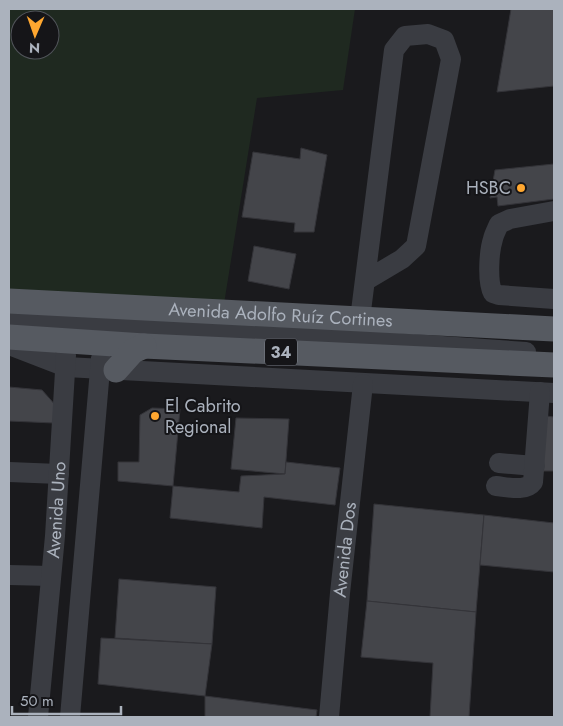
<svg xmlns="http://www.w3.org/2000/svg" width="563" height="726" viewBox="0 0 563 726" font-family="Jost,sans-serif">
<rect width="100%" height="100%" fill="#1a1a1d"/>
<path fill="#1f2920" fill-rule="evenodd" d="M9 9H355L343 90 257 98 224 304 9 292ZM20 20H50V50H20Z"/>
<g fill="#44454a" stroke="#343439">
<polygon points="511,9 554,9 554,86 497,92"/>
<polygon points="301,148 327,155 314,232 294,232 295,223 242,217 253,152 300,159"/>
<polygon points="554,164 554,199 498,206 497,197 490,198 495,170"/>
<polygon points="254,246 296,254 289,289 248,281"/>
<polygon points="9,387 42,390 57,407 54,423 9,421"/>
<polygon points="152,408 180,409 173,486 118,481 118,462 139,462 140,415"/>
<polygon points="546,416 554,417 554,471 541,471"/>
<polygon points="236,418 289,419 285,474 231,469"/>
<polygon points="286,462 340,468 335,505 264,497 262,528 170,518 173,486 239,492 241,476 285,474"/>
<polygon points="374,504 484,515 476,612 367,601"/>
<polygon points="484,515 554,523 554,572 480,565"/>
<polygon points="119,579 216,587 212,644 115,638"/>
<polygon points="367,601 476,612 469,717 430,717 433,663 361,657"/>
<polygon points="101,638 212,644 205,696 98,684"/>
<polygon points="205,696 317,710 316,717 205,717"/>
</g>
<g fill="none" stroke-linecap="round" stroke-linejoin="round">
<g stroke="#3a3c42" stroke-width="20">
<path d="M554 211 510 219 499 224C497 229 494 234 493 239 489 251 487 282 493 293L499 295 554 299"/>
<polyline points="9,317 104,322 526,352"/>
<polyline points="360,319 394,50 405,36 428,34 444,40 451,59 416,246 402,259 365,281"/>
<polyline points="9,345 66,367 554,393"/>
<polyline points="499,463 535,466"/>
<polyline points="9,472 59,474"/>
<path d="M496 486C507 487 526 492 533 482L540 392"/>
<polyline points="9,575 51,576"/>
<path id="s1" d="M38 717 55 536 66 355"/>
<polyline points="70,717 101,358"/>
<path id="s2" d="M329 717 340 593 363 384"/>
</g>
<g stroke="#565a61" stroke-width="25">
<path id="s3" d="M9 301 554 329"/>
<polyline points="9,337 144,346 554,365"/>
<polyline points="116,370 133,351 144,346"/>
</g>
</g>
<g fill="#ffa730" stroke="#151518" stroke-width="2">
<circle cx="521" cy="188" r="5"/>
<circle cx="155" cy="416" r="5"/>
</g>
<g text-anchor="middle" dominant-baseline="central" stroke-width="4" stroke-linejoin="round" paint-order="stroke">
<rect fill="#151518" stroke="#7e838c" stroke-width="1" x="265" y="338.5" width="32" height="27" rx="4"/>
<g font-size="16" font-weight="bold" fill="#abb2bd">
<text x="281" y="352">34</text>
</g>
<g font-size="18" fill="#abb2bd" stroke="#151518" text-anchor="end">
<text x="511" y="188">HSBC</text>
<text x="165" y="406" text-anchor="start">El Cabrito<tspan x="165" dy="21">Regional</tspan></text>
</g>
<g font-size="18" fill="#abb2bd" stroke="#151518">
<text stroke="none"><textPath href="#s3" startOffset="272">Avenida Adolfo Ruíz Cortines</textPath></text>
<text stroke="none"><textPath href="#s1" startOffset="208">Avenida Uno</textPath></text>
<text stroke="none"><textPath href="#s2" startOffset="168">Avenida Dos</textPath></text>
</g>
</g>
<rect width="563" height="726" fill="none" stroke="#abb2bd" stroke-width="20"/>
<g transform="translate(35 35) rotate(182)"><circle r="24" fill="#151518" stroke="#51545a"/>
<path d="M0-4L9 19L0 12L-9 19Z" fill="#ffa730"/>
<text y="-8" font-size="14" font-weight="bold" text-anchor="middle" fill="#abb2bd">N</text>
</g>
<path d="M12 706v8h109v-8" fill="none" stroke="#abb2bd" stroke-width="2.5"/>
<text x="20" y="706" font-size="15" fill="#abb2bd" stroke="#151518" stroke-width="4" paint-order="stroke">50 m</text>
</svg>
